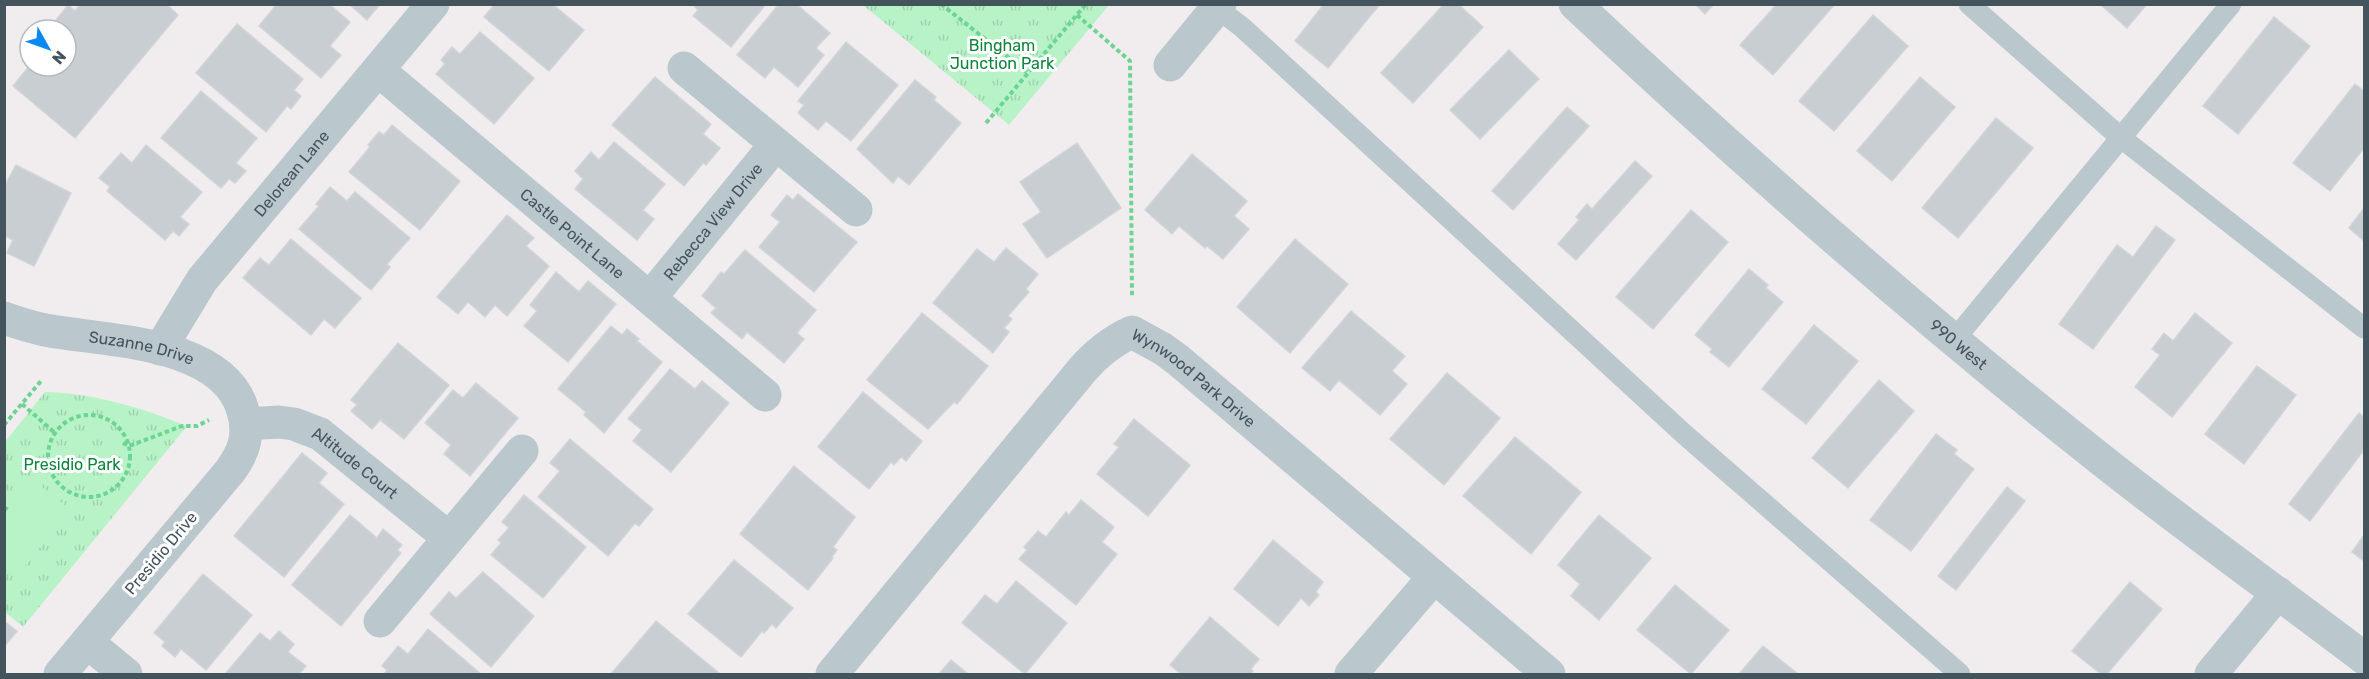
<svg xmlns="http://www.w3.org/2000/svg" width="2369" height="679" viewBox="0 0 2369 679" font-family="Rubik,sans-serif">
<defs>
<pattern id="grass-tufts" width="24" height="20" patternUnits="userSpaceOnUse" patternTransform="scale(1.5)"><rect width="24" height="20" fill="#b7f3c7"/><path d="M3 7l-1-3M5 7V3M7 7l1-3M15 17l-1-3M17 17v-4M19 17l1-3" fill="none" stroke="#9fd2ad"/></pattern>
</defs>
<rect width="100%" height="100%" fill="#f1edee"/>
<g fill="url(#grass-tufts)">
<polygon points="863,5 1109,5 1009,125"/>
<path d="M45 392C94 393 142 408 187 426L23 627 5 612V442Z"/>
</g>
<polygon fill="#b7f3c7" points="29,477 71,510 16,576 5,567 5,507"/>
<g fill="#c9ced3" stroke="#d1d5da" stroke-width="1.5">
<polygon points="81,4 166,4 178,15 75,138 13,86 30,65 66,66 66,30 48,30 68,5 75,11"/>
<polygon points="277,4 329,4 350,22 330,46 341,55 321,78 259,26"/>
<polygon points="349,4 380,4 367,20"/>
<polygon points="495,4 552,4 584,30 549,71 484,17"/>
<polygon points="692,4 766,4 731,47 693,16 698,10"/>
<polygon points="779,4 796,4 830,33 816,48 824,55 798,87 774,67 765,78 737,55"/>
<polygon points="1324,4 1380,4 1328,68 1295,41"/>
<polygon points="1444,4 1458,4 1483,27 1413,103 1381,73"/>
<polygon points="1695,4 1714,4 1705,14"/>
<polygon points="1777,4 1835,4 1773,75 1740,45"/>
<polygon points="2100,4 2147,4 2127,28"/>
<polygon points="1873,15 1908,46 1834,131 1799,101"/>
<polygon points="2274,17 2310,46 2238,134 2203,106"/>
<polygon points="237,24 303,79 294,90 301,96 291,109 287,106 266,132 196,73"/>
<polygon points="480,32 534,78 494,124 436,74 445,64 441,60 452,47 460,54"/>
<polygon points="846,42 898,85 851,141 826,121 818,130 798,113 804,105 798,101"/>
<polygon points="1509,50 1539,79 1480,139 1450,110"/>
<polygon points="655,77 711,124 703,134 720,148 706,165 703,163 684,186 612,125"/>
<polygon points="1920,77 1955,107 1892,181 1857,151"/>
<polygon points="915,80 936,97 934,100 961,123 909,185 898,176 893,183 857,149"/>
<polygon points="2355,84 2364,91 2364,148 2330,191 2293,163"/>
<polygon points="201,91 257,138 236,163 246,171 235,183 229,179 221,188 161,138"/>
<polygon points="1567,107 1589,126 1513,210 1492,191"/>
<polygon points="1996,118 2033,148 1958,238 1922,208"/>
<polygon points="392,125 460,181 420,230 349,172 370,147 368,145 379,132 384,135"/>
<polygon points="614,142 665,184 643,210 654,219 637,240 575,189 583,179 575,171 591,152 599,160"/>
<polygon points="1077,143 1121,208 1047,258 1023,224 1041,212 1020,182"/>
<polygon points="146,145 202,192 180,217 189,224 179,236 173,231 165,240 107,191 110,187 99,178 121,153 132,163"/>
<polygon points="1192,154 1247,201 1234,216 1249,229 1223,259 1207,246 1205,248 1179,226 1172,234 1145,210"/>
<polygon points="1635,161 1652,176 1576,260 1558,244 1579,220 1576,217 1587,204 1592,209"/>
<polygon points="16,165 71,193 34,266 7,253 13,240 4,235 4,187"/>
<polygon points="330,187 347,201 355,192 410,238 387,264 390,267 371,290 299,229 319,206 316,204"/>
<polygon points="798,194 857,242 814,292 759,247 780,222 771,215 787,195 793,200"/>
<polygon points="2364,208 2364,241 2349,228"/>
<polygon points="1691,210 1728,242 1653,329 1616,297"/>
<polygon points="507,215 534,238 526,246 549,266 507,316 495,305 485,317 468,302 458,314 437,297"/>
<polygon points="2156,226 2175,240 2093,349 2059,324 2117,245 2133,257"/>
<polygon points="291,239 361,298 335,328 324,319 311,335 243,278 260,258 269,265"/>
<polygon points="1295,239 1348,284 1290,353 1237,307"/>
<polygon points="1006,248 1038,274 1026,289 1029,292 1008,316 1012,319 1004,328 1009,332 993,353 933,303 977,249 994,262"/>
<polygon points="745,250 816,310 797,333 804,339 784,363 747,332 742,339 711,313 716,308 702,296 721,272 724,274"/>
<polygon points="1749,269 1768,285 1766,288 1783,302 1729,367 1710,352 1712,349 1695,335"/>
<polygon points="556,272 579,292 588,281 616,304 568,362 524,326 537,311 530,305"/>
<polygon points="1351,311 1405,356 1392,371 1407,384 1380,415 1339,380 1330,391 1302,368"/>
<polygon points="922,313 988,366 957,404 954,402 928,429 867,380"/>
<polygon points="2195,313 2232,343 2172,417 2135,387 2160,355 2152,349 2164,333 2173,341"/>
<polygon points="1814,325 1858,361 1806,424 1762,389"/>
<polygon points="611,326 622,335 627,329 639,339 637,341 662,362 604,433 584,415 586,412 558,389"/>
<polygon points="398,343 449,385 404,439 380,420 372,429 351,411 357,405 351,400"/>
<polygon points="2257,366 2296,395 2244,464 2205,434"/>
<polygon points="670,369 695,389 702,381 729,403 671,472 633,441 642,430 628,419"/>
<polygon points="1447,373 1500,418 1444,485 1390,439"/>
<polygon points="1879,380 1914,411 1848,488 1812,458"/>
<polygon points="476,383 518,418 470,476 444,454 451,445 425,423 453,390 463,398"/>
<polygon points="863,392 922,441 906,461 901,457 894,465 891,462 869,489 818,447"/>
<polygon points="2359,413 2364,417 2364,450 2310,521 2289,504"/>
<polygon points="1134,419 1190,465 1148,516 1097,474 1119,447 1114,444"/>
<polygon points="1936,434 1957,450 1954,454 1974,469 1911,551 1870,520"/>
<polygon points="1515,437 1581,492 1531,554 1463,496"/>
<polygon points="570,439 653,509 639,526 635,523 608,556 538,497 560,471 550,463"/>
<polygon points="302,453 327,473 319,483 344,504 284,577 234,536"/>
<polygon points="794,466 855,517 833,547 837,550 832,557 833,558 808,590 740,534"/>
<polygon points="2007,487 2025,501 1956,590 1938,576"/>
<polygon points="524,495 586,547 543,598 491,555 501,543 498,540 509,528 502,522"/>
<polygon points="1081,500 1114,527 1102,542 1117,554 1076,605 1019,559 1027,550 1024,547 1038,531 1046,537 1066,512 1069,515"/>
<polygon points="350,515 377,538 383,529 402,545 397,550 401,553 341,626 292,585"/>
<polygon points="1599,515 1651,558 1599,620 1571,596 1580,584 1558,565"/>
<polygon points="2364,535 2364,561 2352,552"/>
<polygon points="1273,540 1323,582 1316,592 1319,595 1309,606 1301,598 1278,626 1234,589"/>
<polygon points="734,560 793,608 776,628 772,624 764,633 762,631 741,657 688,614"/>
<polygon points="483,572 534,616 491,667 430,614 449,592 456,598"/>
<polygon points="203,574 252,615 206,670 181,649 175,657 162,646 165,642 154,633"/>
<polygon points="1016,581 1067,623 1025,674 962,623 985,595 997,604"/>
<polygon points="2130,582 2162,609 2107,674 2101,674 2072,651"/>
<polygon points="1675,585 1729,630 1691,674 1637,630"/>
<polygon points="1210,617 1259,659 1251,669 1253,671 1250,674 1181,674 1170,665"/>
<polygon points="4,621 17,631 4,647"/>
<polygon points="656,621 720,674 611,674"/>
<polygon points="428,629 481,674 384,674 387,670 382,666 398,646 408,654"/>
<polygon points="279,631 294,644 288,652 306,666 299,674 225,674 260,633 270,641"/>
<polygon points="1763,646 1798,674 1739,674"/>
<polygon points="951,660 968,674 939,674"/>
</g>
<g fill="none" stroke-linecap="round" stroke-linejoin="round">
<g stroke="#6cd495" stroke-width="4" stroke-dasharray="4.5 3" stroke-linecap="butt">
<polyline points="941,4 1028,73"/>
<polyline points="1077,15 1130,61 1132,297"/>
<polyline points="986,123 1086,4"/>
<polyline points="22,404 55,433"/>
<circle cx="89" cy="456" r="41"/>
<polyline points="4,425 41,381"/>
<polyline points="123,443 129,446 182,426 197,426 209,420"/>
<polyline points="4,507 8,510"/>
</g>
<g stroke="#bac8ce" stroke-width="21">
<polyline points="1969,4 2120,137 2364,328"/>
<polyline points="1217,8 1243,28 1684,434 1960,674"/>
<polyline points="1954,340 2231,4"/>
</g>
<g stroke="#bac8ce" stroke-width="33">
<path id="s1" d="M1575 4C1748 166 1927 323 2113 469 2196 534 2281 595 2364 658"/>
<polyline points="1170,65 1220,4"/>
<polyline points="684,68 856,210"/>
<path id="s2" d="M378 70 765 395"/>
<path id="s3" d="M650 298 776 144"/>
<path id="s4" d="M4 318C18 323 31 327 45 330 102 341 224 340 243 411 250 435 244 452 230 471L60 674"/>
<path id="s5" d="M160 349 202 280 433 4"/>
<path id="s6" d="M247 424 279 422 294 424 320 434 449 538"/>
<polyline points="380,621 522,451"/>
<polyline points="87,642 126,674"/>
<path id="s7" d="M832 674 1083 369C1098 352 1112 341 1132 332L1163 349 1178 360 1549 674"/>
<polyline points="1351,674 1434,577"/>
<polyline points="2211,674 2278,593"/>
</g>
</g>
<g text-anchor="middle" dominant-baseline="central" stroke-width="6" stroke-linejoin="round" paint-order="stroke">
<g font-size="16" fill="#0e853c" stroke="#fff">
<text x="1002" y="45">Bingham<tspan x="1002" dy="18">Junction Park</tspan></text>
<text x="72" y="464">Presidio Park</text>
</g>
<g font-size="16" fill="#44545d" stroke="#fff">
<text stroke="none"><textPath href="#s5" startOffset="220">Delorean Lane</textPath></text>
<text stroke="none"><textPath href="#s3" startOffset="99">Rebecca View Drive</textPath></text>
<text stroke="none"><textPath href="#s2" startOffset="254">Castle Point Lane</textPath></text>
<text stroke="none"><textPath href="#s1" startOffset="513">990 West</textPath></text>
<text stroke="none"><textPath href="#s4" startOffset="141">Suzanne Drive</textPath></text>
<text stroke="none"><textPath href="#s7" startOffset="534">Wynwood Park Drive</textPath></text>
<text stroke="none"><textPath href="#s6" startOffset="120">Altitude Court</textPath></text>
<text transform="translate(161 553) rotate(-50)">Presidio Drive</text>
</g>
</g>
<rect width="2369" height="679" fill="none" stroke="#44545d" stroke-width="12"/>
<g transform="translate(48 48) rotate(130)"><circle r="28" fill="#ffffff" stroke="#b4bbbe" stroke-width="1.5"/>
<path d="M0-4.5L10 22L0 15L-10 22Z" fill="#0888f0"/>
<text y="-9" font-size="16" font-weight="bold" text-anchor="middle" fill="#44545d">N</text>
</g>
</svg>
